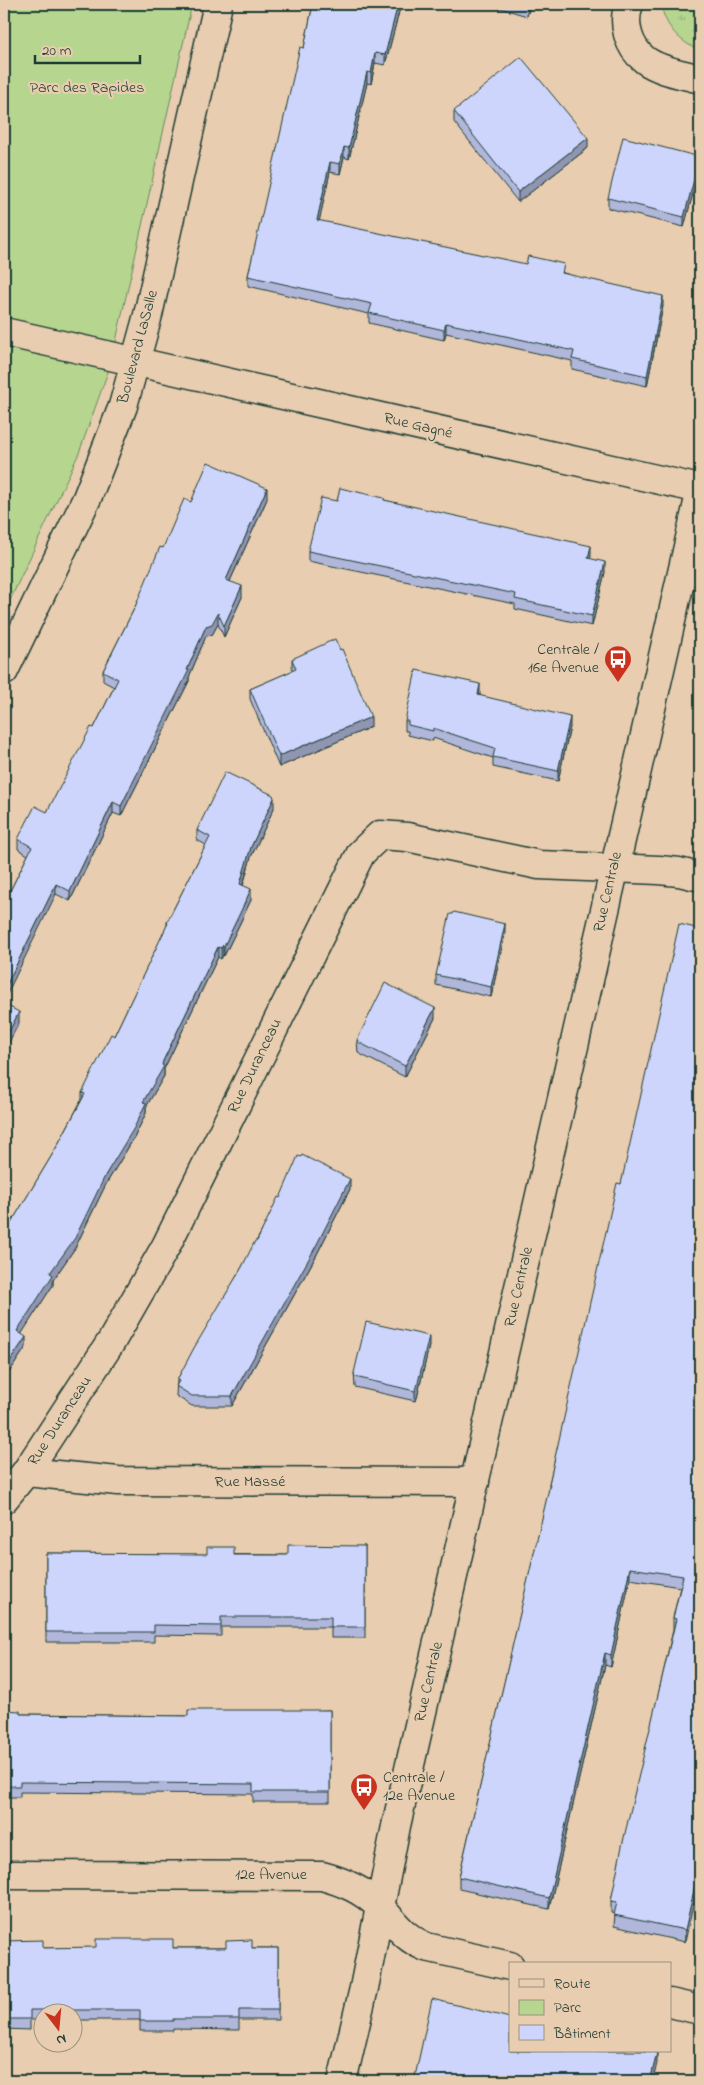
<svg xmlns="http://www.w3.org/2000/svg" width="704" height="2085" viewBox="0 0 704 2085" font-family="'Indie Flower',sans-serif">
<defs>
<pattern id="grass-tufts" width="24" height="20" patternUnits="userSpaceOnUse" patternTransform="scale(1.25)"><rect width="24" height="20" fill="#b6d58f"/><path d="M3 7l-1-3M5 7V3M7 7l1-3M15 17l-1-3M17 17v-4M19 17l1-3" fill="none" stroke="#93ae76"/></pattern>
</defs>
<rect width="100%" height="100%" fill="#e9cdb0"/>
<filter id="ink" filterUnits="userSpaceOnUse"><feTurbulence type="fractalNoise" baseFrequency=".02" numOctaves="2"/><feDisplacementMap in="SourceGraphic" scale="10" xChannelSelector="R" yChannelSelector="G"/><feConvolveMatrix kernelMatrix="1 2 1 2 8 2 1 2 1" color-interpolation-filters="sRGB"/></filter>
<g filter="url(#ink)">
<path fill="url(#grass-tufts)" stroke="#6a8962" d="M661 4H700V51C679 41 665 27 661 4Z"/>
<polygon fill="#b6d58f" stroke="#6a8962" points="4,4 192,4 111,363 79,453 4,613"/>
<g fill="none" stroke-linecap="round" stroke-linejoin="round">
<g stroke="#1f3d34" stroke-width="31">
<g id="street">
<path d="M629 4C622 23 628 47 645 60 660 71 683 74 700 79"/>
<polyline points="4,332 700,489"/>
<polyline points="26,1472 118,1481 475,1482"/>
<polyline points="4,1499 26,1472 111,1342 166,1246 361,853 380,835 407,837 539,865 659,870 679,872 700,877"/>
<path d="M4 1875 322 1876C344 1882 363 1890 380 1907 396 1924 404 1938 426 1947L510 1966"/>
<polyline points="670,2003 700,2010"/>
</g>
</g>
<g stroke="#1f3d34" stroke-width="31">
<g id="secondary">
<polyline points="4,671 87,498 123,406 148,315 218,4"/>
<polyline points="342,2081 364,1988 396,1826 700,494"/>
</g>
</g>
<use href="#street" stroke="#e9cdb0" stroke-width="28"/>
<use href="#secondary" stroke="#e9cdb0" stroke-width="28"/>
</g>
<g fill="#b0b7da" stroke="#1f3d34">
<polygon points="313,4 401,4 385,65 375,63 371,84 367,83 349,159 344,157 340,174 330,172 319,221 564,273 663,306 647,386 572,369 572,361 510,347 446,333 444,340 369,323 369,314 248,286 248,276 304,48"/>
<polygon points="487,4 531,4 527,16"/>
<polygon points="454,111 588,148 518,202 454,122"/>
<polygon points="700,167 684,227 608,208 608,198"/>
<polygon points="267,499 230,581 242,597 224,637 218,624 212,635 206,636 189,677 189,681 121,816 113,813 70,901 56,894 6,899 28,855 18,849 18,839 47,812 94,728 114,687 103,681 103,671 135,607 163,548 191,502"/>
<polygon points="384,500 591,556 590,558 605,572 592,626 515,609 515,604 308,561 308,551 337,501"/>
<polygon points="340,650 371,727 279,767 250,699 250,689 292,671 292,659"/>
<polygon points="480,694 480,696 570,727 558,781 493,767 493,758 433,738 433,741 408,735 408,731 405,731 405,721"/>
<polygon points="274,808 251,857 243,886 251,900 241,921 224,956 223,955 221,959 218,957 164,1069 164,1076 146,1107 146,1113 134,1138 106,1184 75,1248 53,1280 53,1285 21,1334 26,1347 4,1380 4,1235 55,1150 82,1099 82,1093 114,1036 167,926 167,922 206,845 197,840 197,830"/>
<polygon points="700,929 685,1942 614,1926 615,1914 611,1913 611,1901 673,1630 673,1618 680,1587 630,1579 611,1667 605,1665 549,1909 459,1889 459,1877 549,1490 549,1484 621,1184"/>
<polygon points="505,934 491,997 436,985 436,975"/>
<polygon points="435,1018 405,1077 358,1053 357,1040"/>
<polygon points="350,1189 316,1256 232,1406 192,1406 176,1396 177,1380 242,1267 280,1198"/>
<polygon points="429,1346 417,1398 415,1401 355,1387 354,1373"/>
<polygon points="365,1546 365,1638 331,1638 331,1627 221,1627 221,1636 154,1635 154,1642 46,1642 46,1553 288,1555"/>
<polygon points="4,1710 20,1714 188,1716 330,1710 330,1802 253,1802 253,1794 20,1792 20,1797 4,1797"/>
<polygon points="4,1941 43,1948 278,1948 278,2020 239,2020 239,2030 173,2029 173,2031 140,2031 140,2020 72,2020 72,2012 42,2012 42,2020 30,2020 30,2030 4,2029"/>
</g>
<g fill="#9095b1" stroke="#1f3d34">
<polygon points="398,4 401,4 385,65 385,55"/>
<polygon points="527,4 531,4 527,16"/>
<polygon points="375,53 375,63 371,84 371,73"/>
<polygon points="367,72 367,83 349,159 349,148"/>
<polygon points="588,138 588,148 518,202 518,192"/>
<polygon points="344,147 344,157 340,174 340,164"/>
<polygon points="700,157 700,167 684,227 684,217"/>
<polygon points="330,162 330,172 317,231 317,220"/>
<polygon points="663,296 663,306 647,386 647,376"/>
<polygon points="446,323 446,333 444,340 444,330"/>
<polygon points="267,488 267,499 226,590 226,580"/>
<polygon points="591,546 591,556 588,568 588,558"/>
<polygon points="605,562 605,572 592,626 592,616"/>
<polygon points="242,586 242,597 224,637 224,626"/>
<polygon points="218,613 218,624 212,635 206,636 189,677 189,681 121,816 121,806 187,670 206,626"/>
<polygon points="480,684 480,694 478,705 478,695"/>
<polygon points="371,717 371,727 279,767 279,756"/>
<polygon points="570,717 570,727 558,781 558,771"/>
<polygon points="274,798 274,808 251,857 240,894 240,884 251,847"/>
<polygon points="113,802 113,813 70,901 70,891"/>
<polygon points="56,884 56,894 4,1000 4,990"/>
<polygon points="251,889 251,900 241,921 224,956 224,946"/>
<polygon points="505,924 505,934 491,997 491,987"/>
<polygon points="223,945 223,955 221,959 221,948"/>
<polygon points="218,947 218,957 164,1069 164,1076 146,1107 146,1113 134,1138 106,1184 75,1248 53,1280 53,1285 17,1341 17,1331 106,1174 162,1065 163,1061"/>
<polygon points="435,1008 435,1018 405,1077 405,1066"/>
<polygon points="19,1012 19,1023 4,1052 4,1041"/>
<polygon points="350,1179 350,1189 316,1256 232,1406 232,1396"/>
<polygon points="429,1336 429,1346 417,1398 415,1401 415,1391"/>
<polygon points="26,1337 26,1347 4,1380 4,1370"/>
<polygon points="630,1568 630,1579 611,1667 611,1655"/>
<polygon points="605,1653 605,1665 549,1909 549,1898"/>
<polygon points="700,1863 700,1874 685,1942 685,1930"/>
<polygon points="657,2053 657,2063 653,2081 650,2081"/>
</g>
<g fill="#cdd5fd" stroke="#1f3d34">
<polygon points="313,4 398,4 385,55 375,53 371,73 367,72 349,148 344,147 340,164 330,162 317,220 526,264 528,256 564,264 562,273 663,296 647,376 572,359 574,351 446,323 444,330 369,313 372,304 248,276 300,47 304,48"/>
<polygon points="521,57 588,138 518,192 454,111"/>
<polygon points="623,137 700,157 684,217 608,198"/>
<polygon points="208,462 267,488 226,580 242,586 224,626 218,613 212,624 206,626 187,670 189,670 121,806 113,802 70,891 56,884 4,990 4,898 6,899 32,847 18,839 35,806 47,812 91,727 94,728 118,679 103,671 135,607 160,547 163,548 184,499 191,502"/>
<polygon points="340,488 384,498 384,500 591,546 588,558 605,562 592,616 515,599 516,594 308,551 321,498 337,501"/>
<polygon points="335,639 340,650 342,649 371,717 279,756 250,689 296,669 292,659"/>
<polygon points="416,670 480,684 478,695 570,717 558,771 493,757 495,748 433,728 433,731 408,725 408,721 405,721"/>
<polygon points="225,772 273,795 274,798 251,847 240,884 251,889 241,911 224,946 223,945 221,948 218,947 163,1061 162,1065 164,1066 143,1102 146,1103 134,1128 106,1174 75,1238 50,1273 53,1275 17,1331 26,1337 4,1370 4,1235 55,1150 85,1094 82,1093 111,1034 114,1036 168,923 167,922 210,837 197,830"/>
<polygon points="454,912 505,924 491,987 436,975 450,914 453,914"/>
<polygon points="679,924 700,929 700,1863 685,1930 614,1915 617,1902 611,1901 622,1846 676,1619 673,1618 683,1576 630,1568 611,1655 605,1653 549,1898 459,1877 550,1484 549,1484 617,1183 621,1184"/>
<polygon points="385,983 435,1008 405,1066 358,1042 359,1040 357,1040"/>
<polygon points="4,1004 19,1012 4,1041"/>
<polygon points="302,1155 350,1179 316,1246 232,1396 192,1396 176,1386 179,1381 177,1380 194,1348 242,1267 255,1241 257,1241 278,1197 280,1198 298,1156 301,1157"/>
<polygon points="366,1322 429,1336 417,1387 415,1391 355,1377 354,1373"/>
<polygon points="288,1545 365,1546 365,1627 331,1627 331,1617 221,1617 221,1626 154,1625 154,1632 46,1632 46,1553 207,1554 207,1547 234,1547 234,1555 288,1555"/>
<polygon points="4,1710 20,1711 20,1714 188,1716 188,1710 330,1710 330,1792 253,1792 253,1784 20,1782 20,1786 4,1786"/>
<polygon points="96,1939 173,1939 173,1948 226,1948 226,1941 252,1940 252,1948 278,1948 278,2010 239,2010 239,2019 173,2019 173,2021 140,2021 140,2010 30,2010 30,2019 4,2019 4,1941 43,1940 43,1948 96,1947"/>
<polygon points="432,1999 510,2018 510,2051 648,2051 657,2053 650,2081 414,2081"/>
</g>
</g>
<defs>
<g id="bus-pin" transform="scale(1.4375)"><path d="M0 17L-7.5 6A9.5 9.5 0 1 1 7.5 6Z" fill="#c8321e" stroke="#e9cdb0"/><path d="M-5-6H5V4H4V6H2V4H-2V6H-4V4H-5ZM-3.5-4V0h7V-4ZM-3.5 1.2v1.5H-2V1.2ZM2 1.2v1.5H3.5V1.2Z" fill="#fff"/></g>
</defs>
<g fill-rule="evenodd">
<use href="#bus-pin" x="618" y="659"/>
<use href="#bus-pin" x="364" y="1787"/>
</g>
<g text-anchor="middle" dominant-baseline="central" stroke-width="4.5" stroke-linejoin="round" paint-order="stroke">
<g font-size="16" fill="#274539" stroke="#e9cdb0">
<text x="87" y="88">Parc des Rapides</text>
</g>
<g font-size="16" fill="#1f3d34" stroke="#e9cdb0">
<text transform="translate(138 347) rotate(-75)">Boulevard LaSalle</text>
<text transform="translate(418 426) rotate(13)">Rue Gagné</text>
<text transform="translate(608 892) rotate(-77)">Rue Centrale</text>
<text transform="translate(255 1066) rotate(-64)">Rue Duranceau</text>
<text transform="translate(519 1287) rotate(-77)">Rue Centrale</text>
<text transform="translate(60 1421) rotate(-57)">Rue Duranceau</text>
<text x="250" y="1482">Rue Massé</text>
<text transform="translate(429 1682) rotate(-77)">Rue Centrale</text>
<text x="271" y="1875">12e Avenue</text>
</g>
<g font-size="16" fill="#1f3d34" stroke="#e9cdb0" text-anchor="end">
<text x="599" y="650">Centrale /<tspan x="599" dy="18">16e Avenue</tspan></text>
<text x="383" y="1778" text-anchor="start">Centrale /<tspan x="383" dy="18">12e Avenue</tspan></text>
</g>
</g>
<rect width="704" height="2085" fill="none" stroke="#e9cdb0" stroke-width="20"/>
<rect x="10" y="10" width="684" height="2065" fill="none" stroke="#1f3d34" stroke-width="2" filter="url(#ink)"/>
<rect x="509" y="1962" width="162" height="90" fill="#e9cdb0" stroke="#98937e"/>
<rect x="519" y="1979" width="25" height="8" fill="#e9cdb0" stroke="#98937e"/>
<text x="554" y="1988" font-size="15" fill="#1f3d34">Route</text>
<rect x="519" y="2000" width="25" height="15" fill="#b6d58f" stroke="#98937e"/>
<text x="554" y="2012" font-size="15" fill="#1f3d34">Parc</text>
<rect x="519" y="2025" width="25" height="15" fill="#cdd5fd" stroke="#98937e"/>
<text x="554" y="2038" font-size="15" fill="#1f3d34">Bâtiment</text>
<g transform="translate(58 2028) rotate(164)"><circle r="24" fill="#e9cdb0" stroke="#98937e"/>
<path d="M0-4L9 19L0 12L-9 19Z" fill="#c8321e"/>
<text y="-8" font-size="14" font-weight="bold" text-anchor="middle" fill="#1f3d34">N</text>
</g>
<path d="M35 55v8h105v-8" fill="none" stroke="#1f3d34" stroke-width="2.5"/>
<text x="42" y="55" font-size="15" fill="#1f3d34" stroke="#e9cdb0" stroke-width="4" paint-order="stroke">20 m</text>
</svg>
